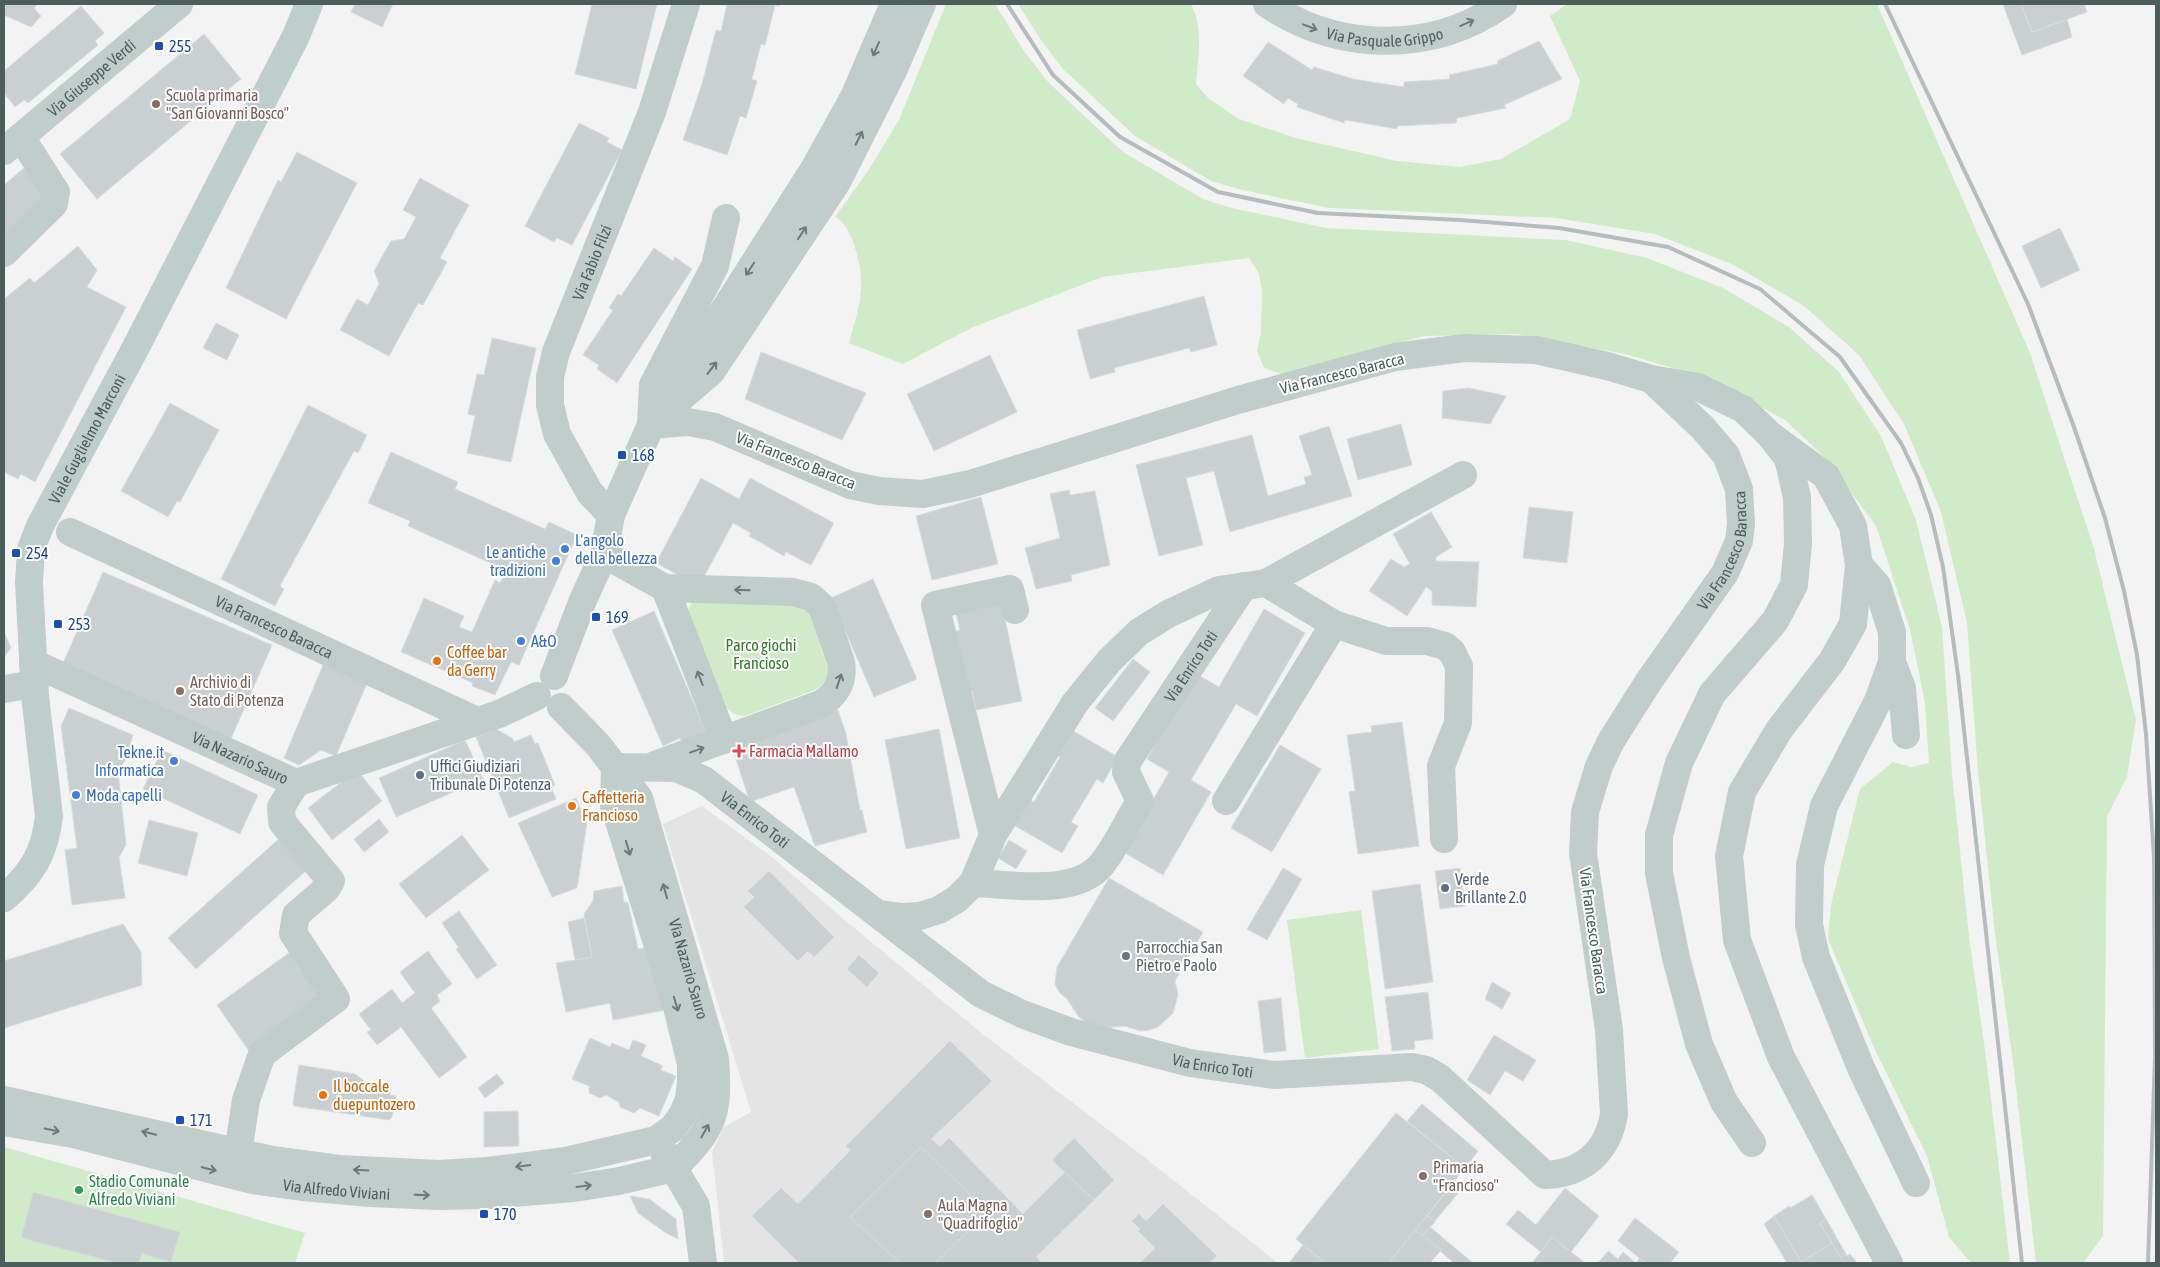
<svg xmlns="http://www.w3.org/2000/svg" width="2160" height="1267" viewBox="0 0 2160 1267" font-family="'Asap Condensed',sans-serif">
<rect width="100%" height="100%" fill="#f4f3f4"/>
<polygon fill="#e5e4e5" points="702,806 772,857 841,917 980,1032 1144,1157 1278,1263 724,1263 712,1152 724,1127 751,1112 663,824"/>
<g fill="#d0ebc7">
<path d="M946 4H995L1024 51 1048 82 1123 152 1203 199 1232 208 1326 228 1565 240 1647 258 1723 288 1789 327 1839 372 1881 436 1916 520 1942 627 1952 774 1969 937 1987 1065 2010 1263H1971L1949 1237 1927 1156 1875 1050 1828 939 1831 905 1860 789 1893 762 1911 767 1929 763 1925 703 1910 630 1876 526 1827 460 1785 420 1709 379 1625 354 1516 334 1424 336 1282 374 1264 368 1257 351 1261 333 1262 292 1259 274 1249 258 1102 277 971 328 903 364 849 343C859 308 867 284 855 248 851 235 847 224 835 217L868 171 899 120Z"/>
<path d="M1018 4H1191C1204 28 1198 58 1196 84L1208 98 1239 119 1296 138 1397 161 1460 167 1501 159 1570 119 1580 81 1550 16 1567 4H1877L2030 353 2094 549 2136 720 2127 777 2107 816 2103 1236 2083 1263H2036L2013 1062 1995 934 1978 772 1967 623 1941 512 1904 424 1859 355 1804 306 1734 265 1655 234 1556 218 1329 208 1238 189 1211 181 1135 136 1063 69 1041 40Z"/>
<polygon points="693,600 796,603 809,612 811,617 828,670 827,680 817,689 745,716 734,714 724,706 688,610"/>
<polygon points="1361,910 1379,1049 1305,1058 1287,920"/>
<polygon points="4,1147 305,1233 295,1263 4,1263"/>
</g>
<g fill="#cad0d1" stroke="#d7dcdd">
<polygon points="4,4 38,4 34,8 41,16 31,27 4,15"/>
<polygon points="355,4 393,4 382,27 351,12"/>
<polygon points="592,4 657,4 636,89 575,74"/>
<polygon points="727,4 780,4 779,6 775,5 765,45 761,44 752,79 757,81 746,118 740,116 727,155 683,140 702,84 716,30 721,31"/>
<polygon points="2003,4 2021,4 2032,32 2067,19 2072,37 2022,55"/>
<polygon points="2021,4 2084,4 2087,12 2032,32"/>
<polygon points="81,6 104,33 95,41 98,45 28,103 24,100 15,107 4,93 4,71"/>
<polygon points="204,34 241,79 97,199 60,154"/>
<polygon points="1539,41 1562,79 1504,105 1506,108 1457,118 1456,123 1397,126 1397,129 1345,120 1344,123 1297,107 1298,104 1288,98 1284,104 1243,76 1268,42 1312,70 1314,67 1353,79 1404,87 1404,82 1450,79 1449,75 1498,64 1497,61"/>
<polygon points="579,123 609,138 607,142 622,150 572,245 557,238 554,242 525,226"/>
<polygon points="297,152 357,183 286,319 226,288 278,180 281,182"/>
<polygon points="24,168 51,200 4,240 4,185"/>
<polygon points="420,178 469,205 440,258 447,262 423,305 418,303 389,356 340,330 357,299 368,305 379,284 374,271 391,241 404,239 416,217 403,210"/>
<polygon points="2060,228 2080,270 2041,288 2022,246"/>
<polygon points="78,246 97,270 87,287 126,307 35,482 21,474 18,479 4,472 4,299 30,278 34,283"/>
<polygon points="654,248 673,261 675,257 692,269 617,383 597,369 599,365 583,355 613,310 609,308 618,294 621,296"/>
<polygon points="1204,296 1217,345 1191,352 1189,348 1114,368 1115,372 1090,379 1077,330"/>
<polygon points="216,323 239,335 227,360 203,348"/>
<polygon points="492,338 536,348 511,462 467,453 475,416 468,414 477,374 484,375"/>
<polygon points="761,352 866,393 842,440 745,399"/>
<polygon points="990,355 1017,412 934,451 907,394"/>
<polygon points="1469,388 1506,396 1490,424 1442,418 1443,391"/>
<polygon points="170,403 219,430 180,502 177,501 168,517 121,491"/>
<polygon points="308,405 367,435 358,453 354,451 280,586 284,589 275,606 221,579"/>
<polygon points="1401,424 1412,465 1358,480 1347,439"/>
<polygon points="1329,426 1352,496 1230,532 1214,471 1186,478 1203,545 1159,556 1136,465 1252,435 1268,496 1306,484 1304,477 1312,475 1299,436"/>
<polygon points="391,452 458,482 455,489 545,529 549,522 577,535 519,665 511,662 495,695 472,686 473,683 401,652 424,598 464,616 459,627 472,632 495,580 500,583 506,570 408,526 410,521 368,503"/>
<polygon points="701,478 739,499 750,478 834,523 811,565 786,552 784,556 749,536 751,533 733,523 699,586 656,563"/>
<polygon points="1069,490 1070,495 1095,491 1110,565 1071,575 1072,581 1036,589 1025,548 1060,538 1050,494"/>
<polygon points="981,497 998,564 932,580 916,516"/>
<polygon points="1529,507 1573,512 1567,563 1523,558"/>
<polygon points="1431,512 1452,547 1436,557 1436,561 1479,562 1476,607 1432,605 1432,591 1426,587 1407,616 1369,591 1391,559 1404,567 1410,564 1393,534"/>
<polygon points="103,572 272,645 230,741 61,668"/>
<polygon points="873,579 917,679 874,697 831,598"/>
<polygon points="1002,604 1022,701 976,710 972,691 965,692 953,632 960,630 956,613"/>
<polygon points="1264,609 1305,633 1257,716 1236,704 1191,780 1211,792 1163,875 1123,852 1169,772 1147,759 1196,674 1219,687"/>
<polygon points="654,611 706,731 682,742 680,738 663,746 612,630"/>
<polygon points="4,632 11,648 4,657"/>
<polygon points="326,658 370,676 336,756 321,750 299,765 284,758"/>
<polygon points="1133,659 1150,672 1113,721 1095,708"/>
<polygon points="69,708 133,735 125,761 118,771 126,845 119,857 125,898 72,905 65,850 77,848 61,726"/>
<polygon points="838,710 846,734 860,810 862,810 867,832 815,846 794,787 750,802 732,747"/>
<polygon points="1402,722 1419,846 1358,854 1349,792 1355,791 1347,735 1372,732 1371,726"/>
<polygon points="1068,728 1118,757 1103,783 1097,779 1071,822 1078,826 1062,853 1012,824 1027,798 1034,802 1060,757 1053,753"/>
<polygon points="496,729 512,738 514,742 531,735 535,744 538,743 555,785 551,787 556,799 509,818 476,737"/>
<polygon points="939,729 960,838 906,849 885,740"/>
<polygon points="465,740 483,779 396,817 379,778"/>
<polygon points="1280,745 1321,769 1272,852 1231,828"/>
<polygon points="162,750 258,795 240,834 143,789"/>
<polygon points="357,770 382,801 332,840 308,808"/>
<polygon points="576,798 587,823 577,888 552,897 518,823"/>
<polygon points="379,819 389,832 364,852 354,839"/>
<polygon points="149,820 198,833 187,876 138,863"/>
<polygon points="462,835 489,870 426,918 399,884"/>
<polygon points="281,837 309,868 196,969 168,938"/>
<polygon points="1009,840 1027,851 1016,869 998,858"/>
<polygon points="1283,868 1302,879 1267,940 1247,929"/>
<polygon points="1460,868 1465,906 1440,909 1435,871"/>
<polygon points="769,871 834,937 814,957 808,951 798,961 744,907 754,897 748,891"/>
<polygon points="1109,878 1203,932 1175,981 1178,995 1173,1013 1158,1027 1150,1030 1140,1031 1125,1026 1105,1028 1086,1022 1079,1017 1067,999 1059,992 1055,984 1057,967"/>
<polygon points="1420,884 1433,982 1385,989 1372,891"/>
<polygon points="622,886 624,902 628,902 638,949 649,947 666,1010 613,1020 610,1003 566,1012 556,963 592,957 584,914 593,901 594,891"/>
<polygon points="459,911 497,965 477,979 456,949 459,948 442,923"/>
<polygon points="584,918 592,957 575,960 568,922"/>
<polygon points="123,924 141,952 142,985 4,1028 4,961"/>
<polygon points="293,950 329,998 251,1054 217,1005"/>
<polygon points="428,951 452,984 437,995 440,1001 431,1008 467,1057 439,1078 401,1027 377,1045 367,1032 371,1030 359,1014 392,989 402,1003 415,993 400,972"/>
<polygon points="859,955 879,973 867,987 847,969"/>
<polygon points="1492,982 1511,993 1502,1009 1485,999"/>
<polygon points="1428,992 1433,1039 1414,1041 1415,1049 1392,1051 1385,997"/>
<polygon points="1281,998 1286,1051 1264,1053 1258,1001"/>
<polygon points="1494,1035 1536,1060 1523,1081 1505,1071 1490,1095 1467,1080"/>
<polygon points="590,1038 610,1047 612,1043 629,1050 633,1040 646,1045 641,1056 663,1066 660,1070 676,1076 659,1116 640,1108 634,1113 620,1107 619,1102 606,1095 600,1098 589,1093 589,1086 572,1079"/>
<polygon points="950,1041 992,1081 931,1139 940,1147 949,1138 1023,1214 1065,1172 1094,1200 1036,1257 1042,1263 799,1263 752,1216 781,1188 798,1204 851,1150 846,1146"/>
<polygon points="299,1065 355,1074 367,1083 391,1087 390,1095 396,1096 392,1117 389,1120 294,1106 293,1103"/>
<polygon points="497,1074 504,1083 485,1098 478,1088"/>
<polygon points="1422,1104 1478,1151 1465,1168 1407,1121"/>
<polygon points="518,1111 519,1146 484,1147 484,1112"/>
<polygon points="1396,1113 1465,1168 1389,1263 1325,1263 1296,1239"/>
<polygon points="1074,1138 1114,1180 1094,1200 1052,1160"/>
<polygon points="921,1147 988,1212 935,1263 900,1263 850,1217"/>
<polygon points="1451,1186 1459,1192 1434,1222 1427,1216"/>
<polygon points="1565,1188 1599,1216 1571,1252 1552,1237 1541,1252 1506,1224 1518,1210 1536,1225"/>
<polygon points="33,1192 180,1232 171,1262 142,1254 139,1263 117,1263 21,1238"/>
<polygon points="1812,1195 1826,1219 1820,1223 1832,1243 1801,1262 1774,1216 1789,1206 1790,1208"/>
<polygon points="630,1196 649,1199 676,1219 678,1239 666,1233 638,1213"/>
<polygon points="1163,1204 1217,1256 1209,1263 1140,1263 1155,1248 1138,1231 1140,1229 1132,1221 1139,1214 1146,1221"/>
<polygon points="1427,1216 1435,1222 1422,1236 1415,1230"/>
<polygon points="1774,1216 1801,1262 1832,1243 1844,1263 1787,1263 1764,1224"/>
<polygon points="1635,1218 1679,1252 1670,1263 1646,1263 1618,1241"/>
<polygon points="1826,1219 1847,1256 1850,1254 1857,1263 1844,1263 1820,1223"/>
<polygon points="1430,1227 1473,1263 1454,1263 1440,1251 1441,1250 1422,1236"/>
<polygon points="1415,1230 1441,1250 1430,1263 1389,1263"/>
<polygon points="1552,1237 1571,1252 1585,1263 1532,1263"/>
<polygon points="1303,1245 1325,1263 1289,1263"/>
<polygon points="1608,1251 1618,1259 1623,1252 1636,1263 1640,1258 1646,1263 1598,1263"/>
</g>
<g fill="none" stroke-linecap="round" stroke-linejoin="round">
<g stroke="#c0cdcb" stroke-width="28">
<path id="s1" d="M1267 4C1338 52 1432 54 1503 4"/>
<path id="s2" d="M4 151 179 4"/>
<polyline points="4,253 54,204 56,192 21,137"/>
<polyline points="1651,379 1698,387 1743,409 1770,435 1788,458 1797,497 1798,543 1794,585 1775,621 1712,694 1679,763 1659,835 1659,873 1676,958 1699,1044 1724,1102 1752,1143"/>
<polyline points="674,404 711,372 837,182 893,71 922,4"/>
<polyline points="651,424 653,385 715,266 726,218"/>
<polyline points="1770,435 1826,476 1853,526 1859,565 1853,624 1832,661 1779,730 1742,792 1729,856 1737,940 1781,1057 1889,1263"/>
<path id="s3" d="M611 515 590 493 557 434 550 405V377L556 352 652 112 686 4"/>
<path id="s4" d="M70 532 477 721"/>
<path d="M604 554 665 588 793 592 811 597 822 607 841 662C844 681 837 694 821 704L655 765"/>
<polyline points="1859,565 1877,585 1892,632 1892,662 1878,701 1824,806 1810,865 1809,925 1816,957 1861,1068 1916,1183"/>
<polyline points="1266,583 1334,624 1386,641 1427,641 1445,646 1452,652 1459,666 1458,723 1441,766 1444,839"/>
<polyline points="665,588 724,740"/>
<polyline points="1892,662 1902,688 1906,735"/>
<path id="s5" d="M33 663 296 783 499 714 537 696"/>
<polyline points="554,676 583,600 604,554 611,515 651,425 814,169 854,97 894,4"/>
<polyline points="4,689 34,684"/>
<path id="s6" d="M561 707 598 745 639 798 715 1059C719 1115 714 1128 674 1168"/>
<path id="s7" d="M615 767 676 768 704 780 981 994 1022 1014 1071 1032 1190 1063 1274 1075 1412 1067 1426 1070 1440 1078 1545 1175C1582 1174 1608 1152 1614 1114L1609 1030 1583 853 1585 812 1599 766 1611 741 1649 681 1725 573 1739 541 1741 524 1739 489 1726 455 1702 427 1651 379 1607 366 1536 350 1464 348 1395 357 1238 400 970 484 923 494 879 491 850 485 715 427 688 422 651 425"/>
<polyline points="1226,801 1334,624"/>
<polyline points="993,835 935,605 1010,589 1015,610"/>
<path id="s8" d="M973 883C1010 884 1076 897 1102 864 1117 845 1127 822 1140 801L1126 772 1127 762 1244 586"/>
<polyline points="880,914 902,917 920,916 939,910 957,899 973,883 993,835 1075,703 1109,661 1139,632 1168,614 1219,590 1266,583 1463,475"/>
<polyline points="4,1100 272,1160 339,1169 439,1174 487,1171 566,1161 656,1140 673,1128 683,1114 689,1099 691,1082 691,1064 677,1007 614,805 615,767"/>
<path id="s9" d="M4 1122 73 1134 252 1180 302 1187 371 1193 437 1196 489 1195 574 1188 619 1181 674 1168"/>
<polyline points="664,1152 696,1206 703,1263"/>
<polyline points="238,1153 246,1100 262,1054 336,999 293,933 296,915 326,889 331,881 282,822 281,807 296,783"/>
</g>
<path stroke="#bececc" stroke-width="28" id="s10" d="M4 898C32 874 45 853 49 816L35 696 29 582 31 549 40 526 136 347 296 36 309 4"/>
<g stroke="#b5bcbc" stroke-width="4">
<polyline points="1007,4 1053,75 1120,137 1218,192 1318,213 1460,220 1559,228 1668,247 1760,289 1840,357 1901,443 1918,478 1931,515 1943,567 1958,675 2022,1263"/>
<polyline points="1885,4 2028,304 2074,427 2105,518 2124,591 2137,655 2146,734 2154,857 2155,1057 2148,1263"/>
</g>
</g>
<defs><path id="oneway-shaft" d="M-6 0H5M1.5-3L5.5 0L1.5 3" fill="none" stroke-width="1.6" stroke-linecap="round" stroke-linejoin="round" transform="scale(1.25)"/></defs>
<g stroke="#697a77">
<use href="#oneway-shaft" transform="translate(1467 23) rotate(-24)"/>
<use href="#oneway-shaft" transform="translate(1310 27) rotate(21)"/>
<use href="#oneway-shaft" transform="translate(876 49) rotate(114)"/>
<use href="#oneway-shaft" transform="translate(859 138) rotate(-63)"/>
<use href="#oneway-shaft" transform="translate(802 233) rotate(-57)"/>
<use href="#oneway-shaft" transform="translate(750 269) rotate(123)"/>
<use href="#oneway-shaft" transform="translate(712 368) rotate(-52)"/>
<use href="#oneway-shaft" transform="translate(742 590) rotate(-178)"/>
<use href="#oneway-shaft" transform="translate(700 678) rotate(-111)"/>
<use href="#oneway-shaft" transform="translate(839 681) rotate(-72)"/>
<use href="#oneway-shaft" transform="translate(697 750) rotate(-20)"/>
<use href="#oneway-shaft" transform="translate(628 848) rotate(73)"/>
<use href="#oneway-shaft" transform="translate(665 891) rotate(-106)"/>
<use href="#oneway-shaft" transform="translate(676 1004) rotate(73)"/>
<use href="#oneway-shaft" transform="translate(52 1130) rotate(11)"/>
<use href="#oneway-shaft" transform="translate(705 1131) rotate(-61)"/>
<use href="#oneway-shaft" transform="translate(149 1133) rotate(-166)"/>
<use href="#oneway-shaft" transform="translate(523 1166) rotate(172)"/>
<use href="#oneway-shaft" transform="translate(209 1169) rotate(14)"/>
<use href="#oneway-shaft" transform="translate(361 1170) rotate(-177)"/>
<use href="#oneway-shaft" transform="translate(584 1186) rotate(-8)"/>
<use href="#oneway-shaft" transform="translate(422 1195) rotate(2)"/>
</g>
<g fill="#1a4fb4" stroke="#fff" stroke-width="2">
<rect x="154" y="41" width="10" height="10" rx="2.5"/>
<rect x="617" y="450" width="10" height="10" rx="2.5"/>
<rect x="11" y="548" width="10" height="10" rx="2.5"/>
<rect x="591" y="612" width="10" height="10" rx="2.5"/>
<rect x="53" y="619" width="10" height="10" rx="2.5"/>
<rect x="175" y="1115" width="10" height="10" rx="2.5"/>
<rect x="479" y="1209" width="10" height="10" rx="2.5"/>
</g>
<g fill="#8d6e63" stroke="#fff" stroke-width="2">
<circle cx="156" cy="104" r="5"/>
<circle cx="180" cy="691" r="5"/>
<circle cx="1423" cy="1176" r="5"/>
<circle cx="928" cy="1214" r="5"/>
</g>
<g fill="#3f7fe0" stroke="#fff" stroke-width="2">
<circle cx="565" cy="549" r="5"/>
<circle cx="556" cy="561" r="5"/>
<circle cx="521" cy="641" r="5"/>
<circle cx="174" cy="761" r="5"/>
<circle cx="76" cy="795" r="5"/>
</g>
<g fill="#e8710a" stroke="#fff" stroke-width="2">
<circle cx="437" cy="661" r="5"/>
<circle cx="572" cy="806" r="5"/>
<circle cx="323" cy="1095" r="5"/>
</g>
<path fill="#e0444e" stroke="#fff" stroke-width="2" d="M736.5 743.5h5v5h5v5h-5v5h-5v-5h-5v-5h5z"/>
<g fill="#5c6f8a" stroke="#fff" stroke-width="2">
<circle cx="420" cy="775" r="5"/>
<circle cx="1445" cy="888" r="5"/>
</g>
<circle fill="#6b7280" stroke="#fff" stroke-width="2" cx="1126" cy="956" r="5"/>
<circle fill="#2e9e5b" stroke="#fff" stroke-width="2" cx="79" cy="1190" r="5"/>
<g text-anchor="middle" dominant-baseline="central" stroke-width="4" stroke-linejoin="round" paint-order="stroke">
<g font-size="16" fill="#4c5e5b" stroke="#fff">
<text stroke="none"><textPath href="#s1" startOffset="125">Via Pasquale Grippo</textPath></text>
<text stroke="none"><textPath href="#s2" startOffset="114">Via Giuseppe Verdi</textPath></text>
<text stroke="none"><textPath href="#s3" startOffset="278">Via Fabio Filzi</textPath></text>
<text transform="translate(1342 373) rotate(-14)">Via Francesco Baracca</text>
<text stroke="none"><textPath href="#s10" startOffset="488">Viale Guglielmo Marconi</textPath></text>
<text transform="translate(796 460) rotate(22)">Via Francesco Baracca</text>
<text stroke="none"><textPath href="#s7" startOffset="1764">Via Francesco Baracca</textPath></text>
<text stroke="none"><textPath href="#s4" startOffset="225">Via Francesco Baracca</textPath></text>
<text stroke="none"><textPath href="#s8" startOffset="366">Via Enrico Toti</textPath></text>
<text stroke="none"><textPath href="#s5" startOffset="228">Via Nazario Sauro</textPath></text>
<text stroke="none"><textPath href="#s7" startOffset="156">Via Enrico Toti</textPath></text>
<text transform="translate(1594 931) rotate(82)">Via Francesco Baracca</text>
<text stroke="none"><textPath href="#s6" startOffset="298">Via Nazario Sauro</textPath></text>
<text stroke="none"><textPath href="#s7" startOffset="685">Via Enrico Toti</textPath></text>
<text stroke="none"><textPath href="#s9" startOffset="340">Via Alfredo Viviani</textPath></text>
</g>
<g font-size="16" fill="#164399" stroke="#fff" text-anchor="start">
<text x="169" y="46">255</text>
<text x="632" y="455">168</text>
<text x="26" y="553">254</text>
<text x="606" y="617">169</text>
<text x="68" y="624">253</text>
<text x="190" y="1120">171</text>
<text x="494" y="1214">170</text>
</g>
<g font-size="16" fill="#785e54" stroke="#fff" text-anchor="start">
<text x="166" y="95">Scuola primaria<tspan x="166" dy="18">"San Giovanni Bosco"</tspan></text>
<text x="190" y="682">Archivio di<tspan x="190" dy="18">Stato di Potenza</tspan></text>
<text x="1433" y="1167">Primaria<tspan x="1433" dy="18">"Francioso"</tspan></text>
<text x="938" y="1205">Aula Magna<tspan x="938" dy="18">"Quadrifoglio"</tspan></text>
</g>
<g font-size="16" fill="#366cbe" stroke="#fff" text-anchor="start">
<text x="575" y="540">L'angolo<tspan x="575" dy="18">della bellezza</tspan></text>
<text x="546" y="552" text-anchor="end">Le antiche<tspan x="546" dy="18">tradizioni</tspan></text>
<text x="531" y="641">A&amp;O</text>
<text x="164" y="752" text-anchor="end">Tekne.it<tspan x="164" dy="18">Informatica</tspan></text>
<text x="86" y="795">Moda capelli</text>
</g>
<g font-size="16" fill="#2e7823" stroke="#fff">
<text x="761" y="645">Parco giochi<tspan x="761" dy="18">Francioso</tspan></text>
</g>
<g font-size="16" fill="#c56008" stroke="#fff" text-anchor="start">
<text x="447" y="652">Coffee bar<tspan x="447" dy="18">da Gerry</tspan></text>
<text x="582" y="797">Caffetteria<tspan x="582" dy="18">Francioso</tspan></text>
<text x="333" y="1086">Il boccale<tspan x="333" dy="18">duepuntozero</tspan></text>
</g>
<g font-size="16" fill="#be3a42" stroke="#fff" text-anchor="start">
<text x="749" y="751">Farmacia Mallamo</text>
</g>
<g font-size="16" fill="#4e5e75" stroke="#fff" text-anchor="start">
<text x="430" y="766">Uffici Giudiziari<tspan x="430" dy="18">Tribunale Di Potenza</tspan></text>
<text x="1455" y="879">Verde<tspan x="1455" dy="18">Brillante 2.0</tspan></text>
</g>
<g font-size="16" fill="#5b616d" stroke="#fff" text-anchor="start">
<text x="1136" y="947">Parrocchia San<tspan x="1136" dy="18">Pietro e Paolo</tspan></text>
</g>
<g font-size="16" fill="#27864d" stroke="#fff" text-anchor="start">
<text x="89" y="1181">Stadio Comunale<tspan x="89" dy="18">Alfredo Viviani</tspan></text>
</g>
</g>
<rect width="2160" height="1267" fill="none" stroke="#4c5e5b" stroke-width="10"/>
</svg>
